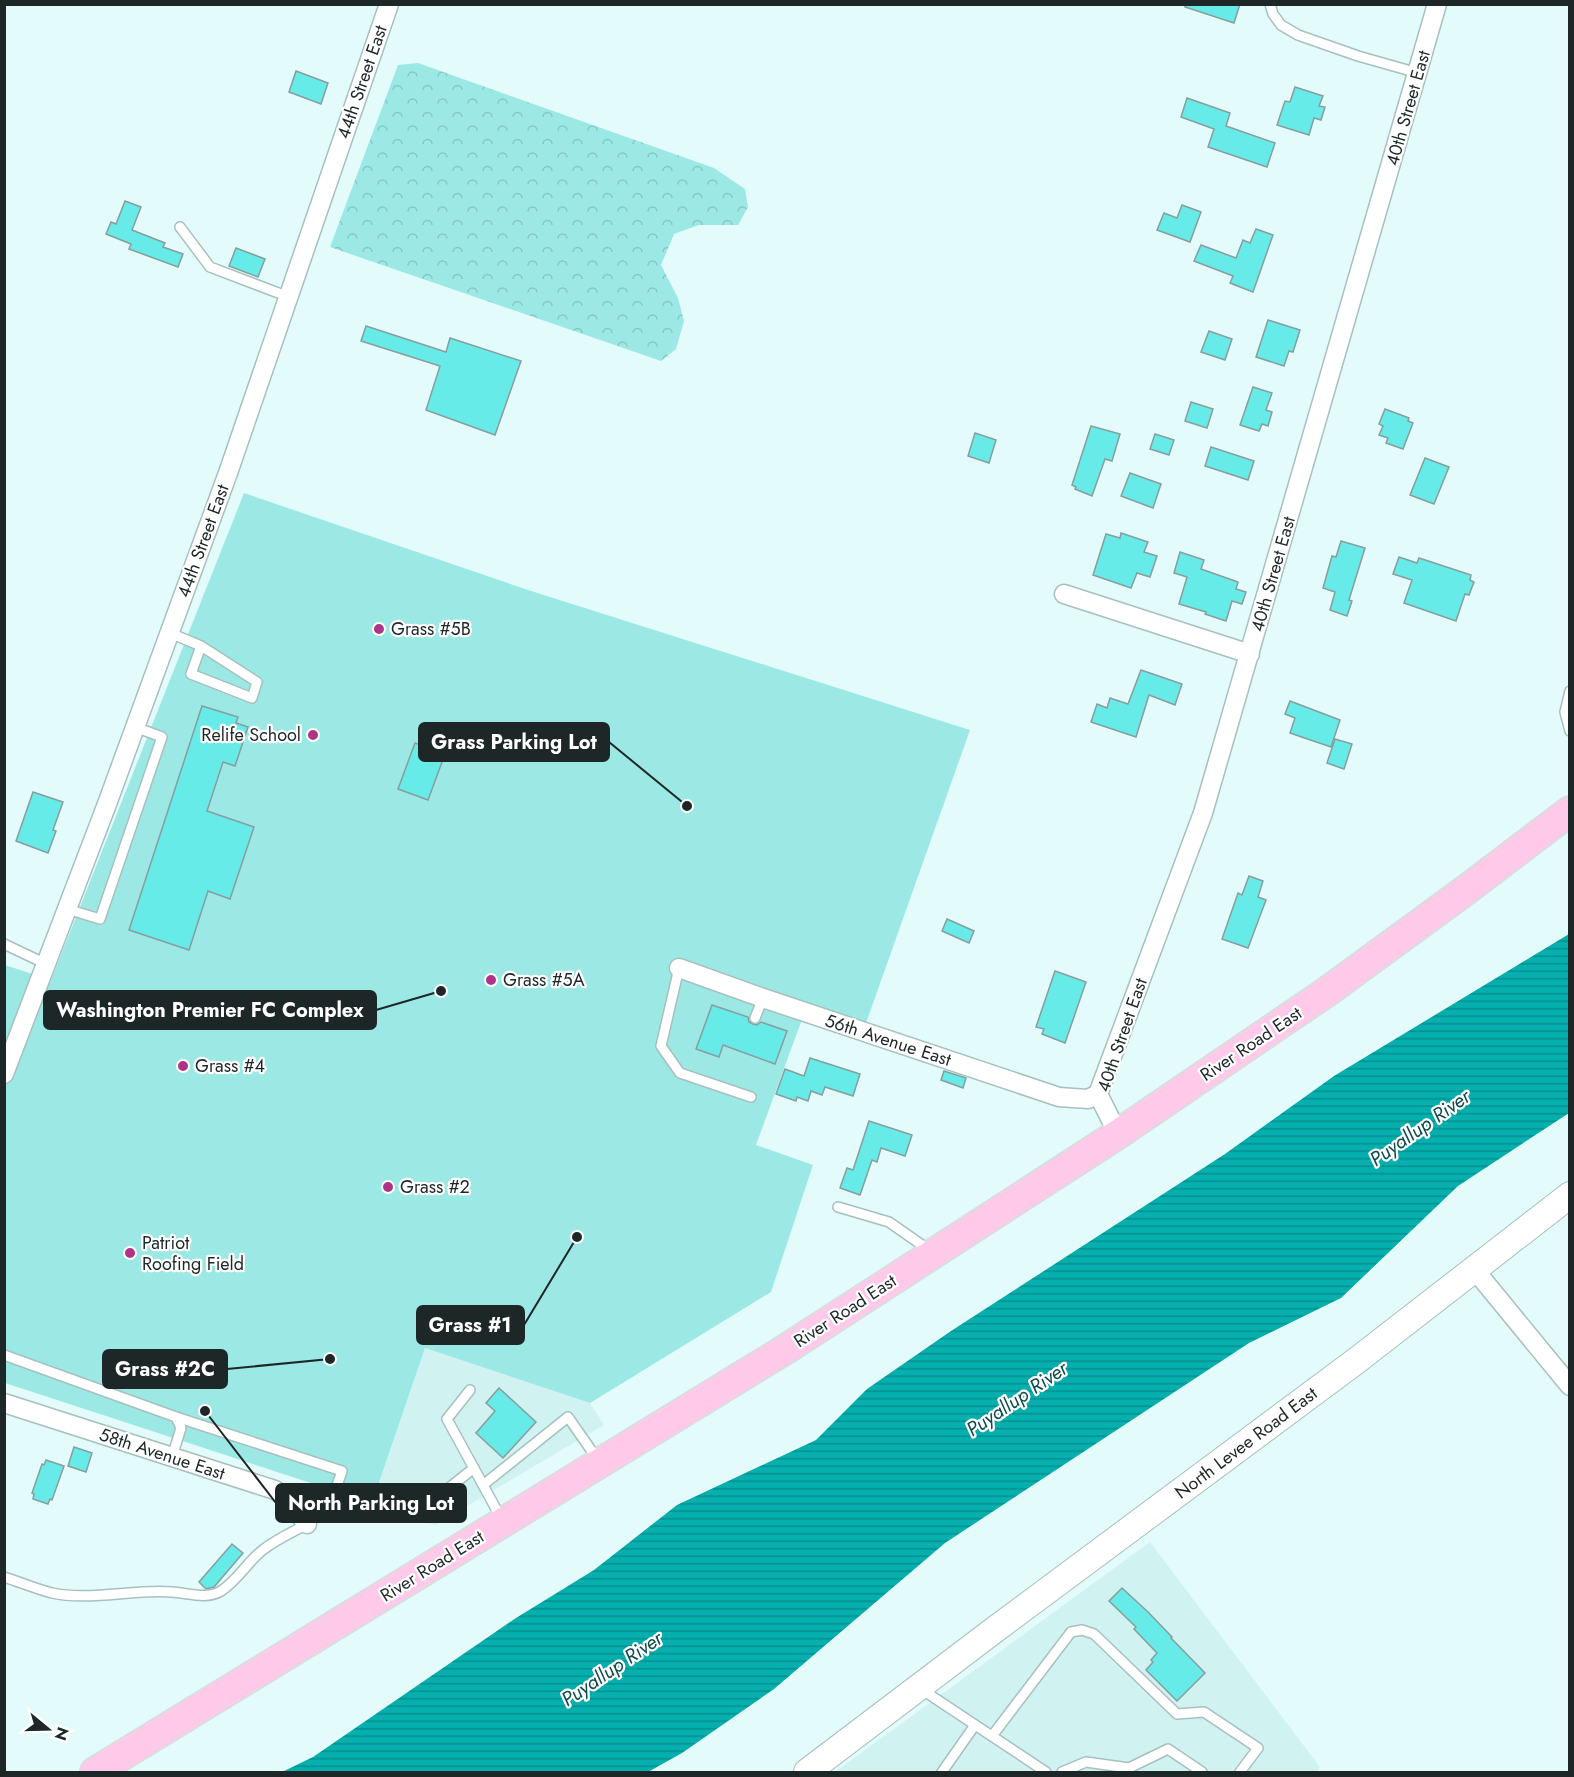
<svg xmlns="http://www.w3.org/2000/svg" width="1574" height="1777" viewBox="0 0 1574 1777" font-family="Jost,sans-serif">
<defs>
<pattern id="forest-crowns" width="20" height="18" patternUnits="userSpaceOnUse" patternTransform="scale(1.5)"><rect width="20" height="18" fill="#9ce8e5"/><path d="M2 6a3 3 0 1 1 6 0M12 15a3 3 0 1 1 6 0" fill="none" stroke="#86c7c4"/></pattern>
<pattern id="water-rules" width="6" height="5" patternUnits="userSpaceOnUse" patternTransform="scale(1.5)"><rect width="6" height="5" fill="#04afae"/><path d="M0 2.5h6" fill="none" stroke="#058e8e"/></pattern>
</defs>
<rect width="100%" height="100%" fill="#e3fcfb"/>
<g fill="#d0f3f2">
<polygon points="425,1348 590,1403 604,1425 435,1525 372,1503"/>
<polygon points="1150,1542 1320,1767 1317,1772 835,1772"/>
</g>
<polygon fill="url(#forest-crowns)" points="418,63 714,168 745,189 748,207 738,225 699,225 674,234 661,265 678,298 684,321 676,349 661,361 330,247 398,65"/>
<polygon fill="#9ce8e5" points="244,493 528,590 970,730 866,1023 808,1003 756,1145 813,1165 771,1292 590,1403 425,1348 372,1503 5,1383 5,965 51,980"/>
<polygon fill="url(#water-rules)" points="1569,934 1569,1113 1458,1186 1341,1298 1249,1343 945,1543 774,1689 682,1753 648,1772 282,1772 313,1757 516,1618 594,1570 677,1505 816,1440 867,1389 951,1331 1225,1154 1334,1076"/>
<g fill="#66ebe8" stroke="#879e9e" stroke-width="1.5">
<polygon points="1185,4 1240,4 1234,23 1185,7"/>
<polygon points="296,71 328,83 321,104 289,92"/>
<polygon points="1295,87 1323,96 1319,106 1325,107 1321,120 1314,118 1309,135 1277,125 1285,101 1290,102"/>
<polygon points="1187,98 1230,113 1226,126 1275,143 1267,167 1208,147 1214,129 1181,117"/>
<polygon points="125,201 141,207 132,230 165,243 163,247 183,254 178,267 129,249 131,244 106,234 111,222 116,224"/>
<polygon points="1182,205 1201,212 1190,242 1157,230 1164,213 1177,218"/>
<polygon points="1256,229 1273,235 1253,292 1230,283 1233,276 1194,261 1201,245 1236,258 1243,240 1250,243"/>
<polygon points="236,248 265,259 258,277 229,266"/>
<polygon points="1268,320 1300,330 1293,352 1289,351 1284,366 1256,357"/>
<polygon points="366,326 446,352 450,338 521,361 495,435 426,410 440,366 361,341"/>
<polygon points="1209,331 1232,339 1225,360 1201,352"/>
<polygon points="1253,387 1272,393 1266,410 1272,412 1268,426 1262,424 1259,431 1240,425"/>
<polygon points="1191,402 1213,409 1207,428 1185,421"/>
<polygon points="1385,409 1409,418 1408,421 1413,423 1403,449 1386,443 1388,438 1379,435 1383,426 1379,424"/>
<polygon points="1091,426 1120,434 1112,461 1105,459 1092,496 1075,489 1076,487 1072,485"/>
<polygon points="975,433 996,440 989,463 968,456"/>
<polygon points="1155,434 1174,440 1169,455 1150,449"/>
<polygon points="1211,447 1254,461 1248,480 1205,466"/>
<polygon points="1425,458 1449,467 1434,504 1410,495"/>
<polygon points="1130,473 1161,484 1153,508 1121,496"/>
<polygon points="1121,533 1148,542 1144,552 1157,556 1150,577 1137,573 1131,588 1093,575 1106,534 1120,538"/>
<polygon points="1341,541 1365,548 1349,600 1352,601 1347,616 1330,610 1335,592 1323,588 1332,556 1336,557"/>
<polygon points="1180,552 1204,560 1201,569 1238,582 1236,589 1246,592 1242,604 1232,601 1226,621 1205,614 1206,612 1179,604 1187,577 1174,573"/>
<polygon points="1399,557 1417,563 1419,558 1471,575 1470,580 1474,582 1469,595 1465,594 1456,621 1404,603 1412,580 1393,574"/>
<polygon points="1141,670 1182,684 1175,705 1149,695 1136,737 1091,722 1097,704 1107,708 1110,698 1128,704"/>
<polygon points="1290,701 1340,720 1331,747 1290,733 1295,718 1285,714"/>
<polygon points="202,706 238,717 236,723 248,727 235,766 223,762 207,811 254,827 230,899 208,891 189,950 129,930"/>
<polygon points="1335,739 1352,744 1344,769 1327,763"/>
<polygon points="415,743 445,754 428,800 398,789"/>
<polygon points="33,792 63,802 53,830 56,831 48,853 16,841"/>
<polygon points="1249,876 1263,881 1258,897 1266,900 1248,948 1222,939 1238,893 1242,895"/>
<polygon points="947,919 974,931 969,943 942,931"/>
<polygon points="1055,971 1086,982 1065,1043 1042,1034 1044,1029 1036,1027"/>
<polygon points="712,1005 748,1017 749,1022 753,1024 757,1025 761,1022 787,1031 775,1064 723,1045 719,1057 696,1049"/>
<polygon points="810,1058 860,1074 853,1096 825,1087 822,1095 811,1091 808,1101 797,1097 796,1101 776,1094 785,1069 804,1076"/>
<polygon points="944,1071 966,1078 963,1088 941,1080"/>
<polygon points="869,1121 912,1135 905,1156 881,1148 877,1162 872,1160 860,1195 840,1188 847,1168 853,1170"/>
<polygon points="499,1388 536,1422 503,1458 476,1433 495,1411 486,1403"/>
<polygon points="74,1447 92,1453 86,1472 68,1466"/>
<polygon points="46,1460 64,1466 52,1500 50,1499 48,1504 33,1499 34,1494 32,1493 42,1464 44,1465"/>
<polygon points="232,1544 243,1553 214,1587 206,1589 199,1582"/>
<polygon points="1122,1588 1148,1612 1172,1637 1171,1638 1205,1673 1177,1701 1146,1670 1153,1662 1151,1660 1157,1653 1134,1629 1136,1627 1109,1601"/>
</g>
<g fill="none" stroke-linecap="round" stroke-linejoin="round">
<g stroke="#a7c0bf" stroke-width="12">
<g id="lane">
<polyline points="1270,4 1273,14 1281,25 1298,35 1358,56 1418,73"/>
<polyline points="180,227 210,267 289,297"/>
<polyline points="170,633 201,646 257,682 252,698 191,674 201,646"/>
<polyline points="1570,691 1565,712 1570,731"/>
<polyline points="67,909 100,919 162,737 135,727"/>
<polyline points="4,944 46,964"/>
<polyline points="679,968 661,1046 680,1073 751,1097"/>
<polyline points="755,1018 763,998"/>
<polyline points="838,1207 889,1222 929,1250"/>
<polyline points="4,1355 176,1417 181,1428 172,1457"/>
<polyline points="470,1390 447,1419 483,1485"/>
<polyline points="176,1417 342,1471 333,1497 297,1510"/>
<polyline points="425,1507 474,1468"/>
<polyline points="502,1520 483,1485 568,1417 598,1460"/>
<path d="M4 1577C20 1582 36 1589 52 1593 88 1601 134 1589 172 1592 188 1593 206 1600 221 1591 238 1580 248 1561 264 1549 277 1539 293 1532 307 1524"/>
<polyline points="921,1689 1046,1772"/>
<polyline points="992,1736 1071,1632 1082,1630 1094,1634 1177,1714 1204,1712 1258,1748 1240,1772"/>
<polyline points="942,1772 975,1725"/>
<polyline points="1062,1772 1086,1762 1129,1768 1168,1749 1202,1772"/>
</g>
</g>
<g stroke="#a7c0bf" stroke-width="21">
<g id="street">
<polyline points="1064,594 1250,654"/>
<polyline points="679,968 763,998 1059,1097 1088,1099 1098,1094"/>
<polyline points="4,1074 107,804 228,473 389,4"/>
<polyline points="1118,1134 1098,1094 1203,813 1437,4"/>
<polyline points="1474,1269 1570,1386"/>
<polyline points="4,1403 275,1490 286,1498 307,1524"/>
</g>
</g>
<g stroke="#a7c0bf" stroke-width="28">
<polyline id="secondary" points="807,1772 993,1631 1356,1361 1570,1195"/>
</g>
<g stroke="#dbdcdc" stroke-width="32">
<polyline id="primary" points="95,1772 786,1349 1118,1134 1328,991 1466,890 1570,811"/>
</g>
<use href="#lane" stroke="#fff" stroke-width="9"/>
<use href="#street" stroke="#fff" stroke-width="18"/>
<use href="#secondary" stroke="#fff" stroke-width="26"/>
<use href="#primary" stroke="#ffcaea" stroke-width="28"/>
</g>
<g fill="#ae3488" stroke="#fff" stroke-width="2">
<circle cx="379" cy="629" r="6"/>
<circle cx="313" cy="735" r="6"/>
<circle cx="491" cy="980" r="6"/>
<circle cx="183" cy="1066" r="6"/>
<circle cx="388" cy="1187" r="6"/>
<circle cx="130" cy="1253" r="6"/>
</g>
<g text-anchor="middle" dominant-baseline="central" stroke-width="4.5" stroke-linejoin="round" paint-order="stroke">
<g font-size="18" fill="#1e2727" stroke="#fff">
<text transform="translate(362 82) rotate(-71)">44th Street East</text>
<text transform="translate(1408 108) rotate(-74)">40th Street East</text>
<text transform="translate(203 541) rotate(-70)">44th Street East</text>
<text transform="translate(1273 574) rotate(-74)">40th Street East</text>
<text transform="translate(1122 1035) rotate(-71)">40th Street East</text>
<text transform="translate(888 1040) rotate(18)">56th Avenue East</text>
<text transform="translate(1251 1044) rotate(-34)">River Road East</text>
<text transform="translate(845 1311) rotate(-33)">River Road East</text>
<text transform="translate(1246 1443) rotate(-37)">North Levee Road East</text>
<text transform="translate(162 1454) rotate(18)">58th Avenue East</text>
<text transform="translate(432 1566) rotate(-32)">River Road East</text>
</g>
<g font-size="18" fill="#1e2727" stroke="#fff" text-anchor="start">
<text x="391" y="629">Grass #5B</text>
<text x="301" y="735" text-anchor="end">Relife School</text>
<text x="503" y="980">Grass #5A</text>
<text x="195" y="1066">Grass #4</text>
<text x="400" y="1187">Grass #2</text>
<text x="142" y="1243">Patriot<tspan x="142" dy="21">Roofing Field</tspan></text>
</g>
<g font-size="20" font-style="italic" fill="#0e4b4a" stroke="#fff">
<text transform="translate(1420 1128) rotate(-35)">Puyallup River</text>
<text transform="translate(1017 1399) rotate(-34)">Puyallup River</text>
<text transform="translate(612 1669) rotate(-34)">Puyallup River</text>
</g>
</g>
<path fill="none" stroke="#1e2727" stroke-width="2" d="M687 806L609 742M441 991L376 1010M577 1237L524 1325M330 1359L227 1369M205 1411L276 1503"/>
<g fill="#1e2727" stroke="#fff" stroke-width="2">
<circle cx="687" cy="806" r="6"/>
<circle cx="441" cy="991" r="6"/>
<circle cx="577" cy="1237" r="6"/>
<circle cx="330" cy="1359" r="6"/>
<circle cx="205" cy="1411" r="6"/>
</g>
<g fill="#1e2727" stroke="#1e2727" stroke-width="2">
<rect x="419" y="723" width="190" height="38" rx="6"/>
<rect x="44" y="991" width="332" height="38" rx="6"/>
<rect x="417" y="1306" width="107" height="38" rx="6"/>
<rect x="103" y="1350" width="124" height="38" rx="6"/>
<rect x="276" y="1484" width="190" height="38" rx="6"/>
</g>
<g font-size="20" text-anchor="middle" font-weight="bold" fill="#fff">
<text x="514" y="749">Grass Parking Lot</text>
<text x="210" y="1017">Washington Premier FC Complex</text>
<text x="470" y="1332">Grass #1</text>
<text x="165" y="1376">Grass #2C</text>
<text x="371" y="1510">North Parking Lot</text>
</g>
<rect width="1574" height="1777" fill="none" stroke="#1e2727" stroke-width="12"/>
<g transform="translate(48 1729) rotate(109)" stroke="#ffffff" stroke-width="4.5" paint-order="stroke">
<path d="M0-4.5L10 22L0 15L-10 22Z" fill="#1e2727"/>
<text y="-9" font-size="16" font-weight="bold" text-anchor="middle" fill="#1e2727">N</text>
</g>
</svg>
